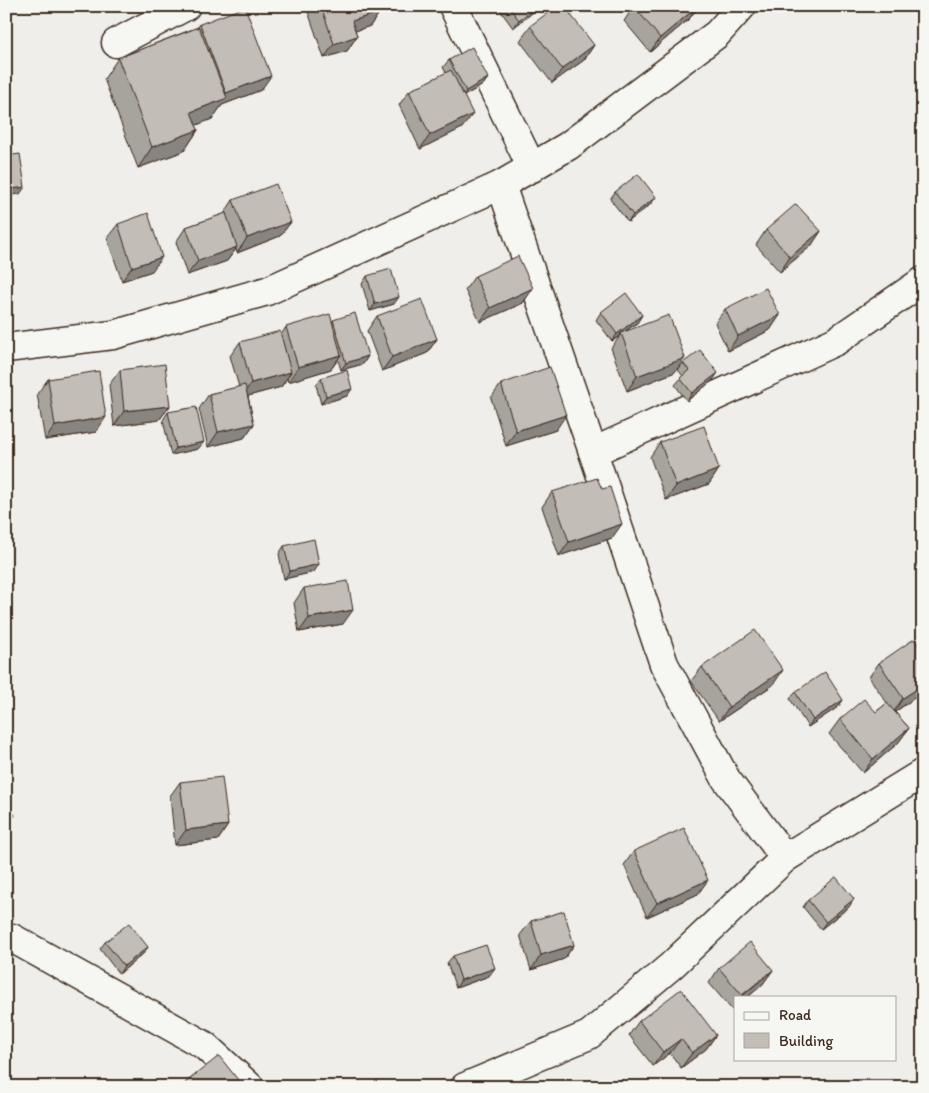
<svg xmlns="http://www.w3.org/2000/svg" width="929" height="1093" viewBox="0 0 929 1093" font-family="Itim,sans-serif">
<rect width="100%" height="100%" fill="#efeeea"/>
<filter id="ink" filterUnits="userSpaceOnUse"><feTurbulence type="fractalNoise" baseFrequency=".02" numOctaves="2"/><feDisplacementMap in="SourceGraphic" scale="10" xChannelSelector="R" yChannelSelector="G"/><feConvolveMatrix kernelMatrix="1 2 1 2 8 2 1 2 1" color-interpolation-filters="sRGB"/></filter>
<g filter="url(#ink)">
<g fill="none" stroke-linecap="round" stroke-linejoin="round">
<g stroke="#3b2a1e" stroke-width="31">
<g id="minor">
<polyline points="453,6 532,168"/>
<polyline points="116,43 186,6"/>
<polyline points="501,185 593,452 664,664 726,779 785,858"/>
<polyline points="6,348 113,335 267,291 501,185 568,146 717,34 742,6"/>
<polyline points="593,452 836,341 923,281"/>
<polyline points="12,938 204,1045 250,1087"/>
<polyline points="465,1087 589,1035 671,966 785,858 923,773"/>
</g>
</g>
<use href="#minor" stroke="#f6f6f2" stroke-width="28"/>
</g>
<g fill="#a7a39d" stroke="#3b2a1e">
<polygon points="306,6 378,6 380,12 370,26 355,31 357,36 347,51 324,58"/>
<polygon points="379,6 396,6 384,14"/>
<polygon points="497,6 541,6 513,28"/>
<polygon points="634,6 699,6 689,19 650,52 624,21"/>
<polygon points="200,24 261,90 222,105 212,119 196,125 198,130 184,151 138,168 104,79 118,58 198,27"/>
<polygon points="530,26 594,45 584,60 552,83 520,41"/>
<polygon points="449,60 488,78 483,85 464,96 462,128 420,149 399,105 409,91 446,73 443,67"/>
<polygon points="615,192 651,204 628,222 610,199"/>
<polygon points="233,200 291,222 280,236 237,253 236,249 227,261 187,275 176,242 186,227 224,214"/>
<polygon points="118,224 152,271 122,281 107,238"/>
<polygon points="766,230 821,231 811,246 780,272 756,245"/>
<polygon points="367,276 394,304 370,311 362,284"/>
<polygon points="475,276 533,288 523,303 480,322 465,290"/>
<polygon points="725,309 780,315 770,330 728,351 715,323"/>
<polygon points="601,312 642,315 637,323 624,332 675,372 627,391 611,348 620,336 612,341 596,320"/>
<polygon points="377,316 437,339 427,353 382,371 367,331"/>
<polygon points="333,320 368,356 363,364 341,370 338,360 331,369 288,382 287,378 281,387 248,396 254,424 244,438 208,447 199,409 209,394 239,387 230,356 240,342 281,335 286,327 332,321"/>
<polygon points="683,363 713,380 687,401 675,385 683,376 678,370"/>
<polygon points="120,370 170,406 159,420 114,426 109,385"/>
<polygon points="321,378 347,396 321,404 316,385"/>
<polygon points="48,379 96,432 45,440 37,394"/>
<polygon points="501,384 556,430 506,446 491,398"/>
<polygon points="168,412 198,449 171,455 163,420"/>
<polygon points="660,442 719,469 709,484 666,500 650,457"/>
<polygon points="552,492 612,538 559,556 542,507"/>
<polygon points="284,546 314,572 284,579 279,554"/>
<polygon points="304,588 343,624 299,632 294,603"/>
<polygon points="923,652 923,692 895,712 909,728 898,743 863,773 829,734 840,719 876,712 887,703 869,677 879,663"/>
<polygon points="702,667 773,685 719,721 691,681"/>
<polygon points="795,692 843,700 838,707 808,727 790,699"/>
<polygon points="180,782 228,825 218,840 175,845 170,796"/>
<polygon points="634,851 698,894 647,917 624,865"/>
<polygon points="808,900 849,907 821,929 803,907"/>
<polygon points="531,921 574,945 564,959 531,970 520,935"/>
<polygon points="105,942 148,947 143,954 119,974 100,949"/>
<polygon points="453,956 489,976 456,988 447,963"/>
<polygon points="719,968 773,970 762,985 748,997 735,997 735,1007 732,1010 709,983"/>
<polygon points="639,1021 716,1035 706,1049 681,1068 670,1053 653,1066 629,1035"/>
<polygon points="186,1082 235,1087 182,1087"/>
</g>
<g fill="#888480" stroke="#3b2a1e">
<polygon points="390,6 396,6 384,14"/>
<polygon points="537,6 541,6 513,28 519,20"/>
<polygon points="698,6 699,6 689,19 650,52 660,38"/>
<polygon points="380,12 370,26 341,36 352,21"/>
<polygon points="357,36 347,51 324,58 334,44"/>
<polygon points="594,45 584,60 552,83 562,69"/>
<polygon points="271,76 261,90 222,105 212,119 177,133 191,112 220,101 226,93"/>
<polygon points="488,78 483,85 460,98 466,91"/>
<polygon points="473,114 462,128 420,149 430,135"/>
<polygon points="198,130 184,151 138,168 152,147"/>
<polygon points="25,187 20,194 6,196 6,190"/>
<polygon points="656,197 651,204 628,222 633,215"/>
<polygon points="291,222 280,236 237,253 247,238"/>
<polygon points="821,231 811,246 780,272 790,257"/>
<polygon points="237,247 227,261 187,275 198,261"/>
<polygon points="162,257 152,271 122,281 132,267"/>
<polygon points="533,288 523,303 480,322 490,308"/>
<polygon points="399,297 394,304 370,311 375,304"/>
<polygon points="642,315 637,323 621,334 621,333 620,336 612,341 617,334"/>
<polygon points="780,315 770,330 728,351 738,336"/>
<polygon points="437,339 427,353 382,371 392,357"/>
<polygon points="341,355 331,369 288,382 298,367"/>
<polygon points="368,356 363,364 341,370 346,363"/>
<polygon points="685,358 675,372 627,391 637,376"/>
<polygon points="291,372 281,387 241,398 251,383"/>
<polygon points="718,373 713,380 687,401 692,393"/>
<polygon points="352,389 347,396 321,404 326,396"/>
<polygon points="170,406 159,420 114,426 124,411"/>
<polygon points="566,415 556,430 506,446 516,431"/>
<polygon points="106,417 96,432 45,440 55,426"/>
<polygon points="254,424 244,438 208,447 218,432"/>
<polygon points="204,442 198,449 171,455 176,448"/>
<polygon points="719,469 709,484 666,500 676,486"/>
<polygon points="622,524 612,538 559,556 569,542"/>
<polygon points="319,564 314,572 284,579 290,571"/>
<polygon points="353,610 343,624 299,632 309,618"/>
<polygon points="783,670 773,685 719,721 729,707"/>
<polygon points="923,685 923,692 893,713 903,698"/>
<polygon points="843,700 838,707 808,727 813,720"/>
<polygon points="909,728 898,743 863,773 873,759"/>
<polygon points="15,815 10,822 6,825 6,821"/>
<polygon points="228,825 218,840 175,845 186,830"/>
<polygon points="708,880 698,894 647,917 657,903"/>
<polygon points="854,899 849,907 821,929 826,922"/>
<polygon points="574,945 564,959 531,970 541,955"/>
<polygon points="148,947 143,954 119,974 124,966"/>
<polygon points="495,968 489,976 456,988 461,980"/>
<polygon points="773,970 762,985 748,997 741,997"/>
<polygon points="716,1035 706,1049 681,1068 692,1053"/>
<polygon points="681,1039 670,1053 653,1066 663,1052"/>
</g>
<g fill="#c2bdb7" stroke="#3b2a1e">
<polygon points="321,6 378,6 380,12 352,21 357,36 334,44"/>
<polygon points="508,6 537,6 519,20"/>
<polygon points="557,6 564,6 594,45 562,69 530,26"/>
<polygon points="634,6 698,6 660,38"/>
<polygon points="245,7 271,76 226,93 200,24"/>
<polygon points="199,27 227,98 191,112 198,130 152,147 118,58"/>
<polygon points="472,47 488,78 466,91 449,60"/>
<polygon points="451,70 473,114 430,135 409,91"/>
<polygon points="20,154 25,187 6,190 6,156"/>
<polygon points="638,174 656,197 633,215 615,192"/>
<polygon points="276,184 291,222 247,238 233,200"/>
<polygon points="796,204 821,231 790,257 766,230"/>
<polygon points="148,213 162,257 132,267 118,224"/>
<polygon points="226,213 237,247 198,261 186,227"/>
<polygon points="518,256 533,288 490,308 475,276"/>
<polygon points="391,269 399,297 375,304 367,276"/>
<polygon points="766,288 780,315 738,336 725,309"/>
<polygon points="626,293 642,315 617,334 601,312"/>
<polygon points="422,299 437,339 392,357 377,316"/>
<polygon points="355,313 368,356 346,363 333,320"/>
<polygon points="330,314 341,355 298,367 286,327"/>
<polygon points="669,315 685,358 637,376 621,333"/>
<polygon points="280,331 291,372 251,383 240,342"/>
<polygon points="700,350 718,373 692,393 680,378 689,370 683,363"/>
<polygon points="165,364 170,406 124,411 120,370"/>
<polygon points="550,367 566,415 516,431 501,384"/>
<polygon points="347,370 352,389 326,396 321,378"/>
<polygon points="99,371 106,417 55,426 48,379"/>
<polygon points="245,385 254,424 218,432 209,394"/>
<polygon points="196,407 204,442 176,448 168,412"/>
<polygon points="704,426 719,469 676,486 660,442"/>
<polygon points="597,478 602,489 610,487 622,524 569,542 552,492"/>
<polygon points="314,539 319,564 290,571 284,546"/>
<polygon points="348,581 353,610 309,618 304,588"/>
<polygon points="755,630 783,670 729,707 702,667"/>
<polygon points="914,639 923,652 923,685 903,698 879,663"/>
<polygon points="825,672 843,700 813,720 795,692"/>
<polygon points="864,699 876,712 887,703 909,728 873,759 840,719"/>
<polygon points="222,777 228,825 186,830 180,782"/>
<polygon points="6,804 15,815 6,821"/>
<polygon points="684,828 708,880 657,903 634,851"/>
<polygon points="836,877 854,899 826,922 808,900"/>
<polygon points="564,911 574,945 541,955 531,921"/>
<polygon points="129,923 148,947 124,966 105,942"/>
<polygon points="750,942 773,970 742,995 719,968"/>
<polygon points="486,945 495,968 461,980 453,956"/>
<polygon points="681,989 716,1035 692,1053 681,1039 663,1052 639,1021"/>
<polygon points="219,1056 239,1081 233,1087 189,1087 186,1082"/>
</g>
</g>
<rect width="929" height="1093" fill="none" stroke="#f6f6f2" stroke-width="25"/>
<rect x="12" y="12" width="904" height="1068" fill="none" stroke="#3b2a1e" stroke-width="2" filter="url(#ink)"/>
<rect x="734" y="996" width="162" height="65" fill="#f6f6f2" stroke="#aba49d"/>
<rect x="744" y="1012" width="25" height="8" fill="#f6f6f2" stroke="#aba49d"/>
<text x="779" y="1020" font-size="15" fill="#3b2a1e">Road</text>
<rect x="744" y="1033" width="25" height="15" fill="#c2bdb7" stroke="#aba49d"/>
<text x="779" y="1046" font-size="15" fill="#3b2a1e">Building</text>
</svg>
